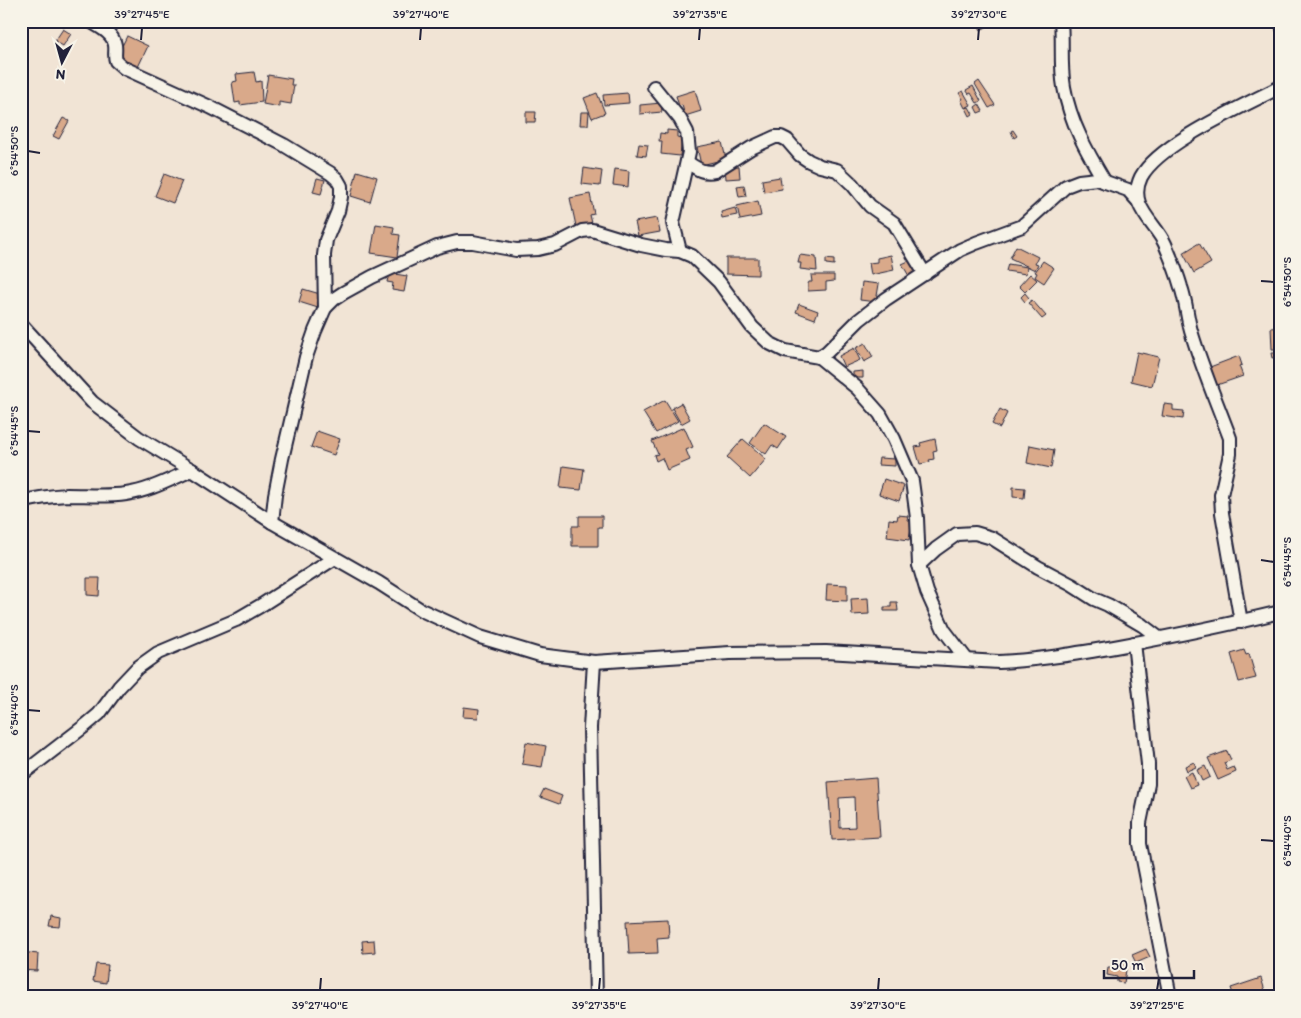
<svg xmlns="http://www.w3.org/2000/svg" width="1301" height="1018" viewBox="0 0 1301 1018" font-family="Itim,sans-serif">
<rect width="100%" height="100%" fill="#f1e4d5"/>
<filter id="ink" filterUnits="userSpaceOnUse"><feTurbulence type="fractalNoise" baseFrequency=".02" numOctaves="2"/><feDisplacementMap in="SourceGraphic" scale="10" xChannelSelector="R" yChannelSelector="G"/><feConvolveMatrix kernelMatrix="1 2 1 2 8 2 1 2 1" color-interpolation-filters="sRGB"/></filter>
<g filter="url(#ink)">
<g fill="#d9a98a" stroke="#22223b" fill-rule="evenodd">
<polygon points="976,21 996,21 981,30"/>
<polygon points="1272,21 1280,21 1280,38 1279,38"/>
<polygon points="63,29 71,34 63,46 55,41"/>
<polygon points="127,36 148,46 138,67 116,58"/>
<polygon points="254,72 256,82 261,81 262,102 240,105 240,102 235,103 232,82 237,81 236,74"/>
<polygon points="268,75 292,79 291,85 294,85 291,104 279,102 279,107 263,104"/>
<polygon points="979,81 995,105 989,108 975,84"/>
<polygon points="973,86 981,101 977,103 971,93 969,94 966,90"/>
<polygon points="695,90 701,111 685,116 682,105 679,106 676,96"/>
<polygon points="963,91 971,105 965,108 961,100 963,99 959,93"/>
<polygon points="597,93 605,113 592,118 584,98"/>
<polygon points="628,93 629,103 604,105 603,95"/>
<polygon points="661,103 662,112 640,114 640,105"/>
<polygon points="979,104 983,111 978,113 975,107"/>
<polygon points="969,107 973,114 970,116 966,108"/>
<polygon points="526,112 536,112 535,122 526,122"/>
<polygon points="581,112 589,112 588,125 580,125"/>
<polygon points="63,118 69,121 59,139 53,136"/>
<polygon points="667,130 677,131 677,137 682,138 680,156 661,154 662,141 659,141 660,133 667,134"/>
<polygon points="1013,130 1017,136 1014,138 1011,131"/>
<polygon points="722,142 726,159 701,165 697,147"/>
<polygon points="639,144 648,145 646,156 637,155"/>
<polygon points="725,166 739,166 740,178 726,179"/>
<polygon points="584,168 602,171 600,186 582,184"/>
<polygon points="615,169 629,171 628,187 613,185"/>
<polygon points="357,171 377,177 370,202 351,196"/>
<polygon points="164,174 182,181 173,203 155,196"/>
<polygon points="780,177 782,189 764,192 762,180"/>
<polygon points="317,178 325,180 321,194 313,192"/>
<polygon points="744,185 746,196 739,197 737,186"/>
<polygon points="590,194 594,214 590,215 592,223 576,226 570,198"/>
<polygon points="758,201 761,216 740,220 737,206"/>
<polygon points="735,208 737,215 722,218 721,212"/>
<polygon points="657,218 660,232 638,236 635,222"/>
<polygon points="376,224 394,227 393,234 400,235 397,257 371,253"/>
<polygon points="1199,243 1211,263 1194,273 1183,253"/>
<polygon points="1016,246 1038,257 1035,263 1038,264 1035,270 1010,258"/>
<polygon points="800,255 816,257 817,271 800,269 801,263 798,263"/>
<polygon points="891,255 894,270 871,275 869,263 877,262 877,258"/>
<polygon points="726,258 758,258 758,275 726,274"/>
<polygon points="826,259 834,260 834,265 826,264"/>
<polygon points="913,259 919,271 909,276 902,264"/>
<polygon points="1043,261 1054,268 1044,283 1035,277 1037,273 1035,272"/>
<polygon points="1008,264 1027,267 1026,274 1006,271"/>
<polygon points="389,273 407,276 404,292 392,290 393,283 387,282"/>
<polygon points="1030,274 1037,280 1025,292 1019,286"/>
<polygon points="811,275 834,275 834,281 826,282 826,290 808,291 808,284 809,282 812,282"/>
<polygon points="862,282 879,284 876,302 860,300"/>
<polygon points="303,289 320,294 321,297 318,308 299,302"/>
<polygon points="1025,293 1029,298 1025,302 1021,297"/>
<polygon points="1032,300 1046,316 1042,319 1028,303"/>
<polygon points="799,304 818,311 815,319 796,312"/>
<polygon points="1280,327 1280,352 1277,352 1277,349 1272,349 1271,328"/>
<polygon points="865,343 873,357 864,362 856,348"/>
<polygon points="854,348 860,360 844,367 839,356"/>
<polygon points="1137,352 1159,357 1152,386 1131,381"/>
<polygon points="1271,353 1277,353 1277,357 1272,358"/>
<polygon points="1239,356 1242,365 1239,366 1243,376 1217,385 1210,367"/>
<polygon points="863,371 863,378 853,378 853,372"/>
<polygon points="665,400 678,421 656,433 643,412"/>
<polygon points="681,403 690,419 681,424 672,408"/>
<polygon points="1164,404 1173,405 1173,410 1184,411 1183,419 1162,416"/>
<polygon points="1000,409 1007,413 1000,428 992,424"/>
<polygon points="764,423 786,437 778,449 772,445 766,454 750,443"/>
<polygon points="684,427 693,447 686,450 690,460 667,470 662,458 656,461 654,455 658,454 652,441"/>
<polygon points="317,431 340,439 334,455 311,447"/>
<polygon points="743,439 766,459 750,478 727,457"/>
<polygon points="935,439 937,450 933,451 934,459 929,460 930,462 920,464 915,447 921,446 920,443"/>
<polygon points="1030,445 1054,450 1051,468 1027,463"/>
<polygon points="879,458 895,459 895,466 878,465"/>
<polygon points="563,466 584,469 581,490 560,488"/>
<polygon points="884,479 904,486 899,501 879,494"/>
<polygon points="1013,487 1025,488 1024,498 1013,497"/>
<polygon points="898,515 908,516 907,520 912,520 909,540 887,537 889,519 897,520"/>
<polygon points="579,516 602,516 602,527 598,527 598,546 572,546 572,526 579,526"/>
<polygon points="87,578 100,578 99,596 87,595"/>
<polygon points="827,584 847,585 847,601 826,600"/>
<polygon points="868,598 869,614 852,615 851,599"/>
<polygon points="891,602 897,602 898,611 884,611 884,607 891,607"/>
<polygon points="1244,650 1246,655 1249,654 1256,678 1239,682 1231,654"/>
<polygon points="464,707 479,709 478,718 463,717"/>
<polygon points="526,742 546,746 542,767 522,764"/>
<polygon points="1227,751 1231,760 1224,763 1227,770 1234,767 1236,772 1218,780 1208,758"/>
<polygon points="1194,762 1196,767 1187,771 1185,766"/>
<polygon points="1205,766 1210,777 1202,781 1197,770"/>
<polygon points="1192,772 1197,785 1190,788 1184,776"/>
<path d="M876 778 880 837 832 840 828 782ZM854 797 855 827 840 828 839 798Z"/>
<polygon points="544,789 562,796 559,804 540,797"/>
<polygon points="51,916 61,918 60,927 49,926"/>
<polygon points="668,919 669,937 657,938 658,953 629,954 627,921"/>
<polygon points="374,940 375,952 363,953 362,941"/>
<polygon points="1146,949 1150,957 1136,963 1132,955"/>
<polygon points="21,952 38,954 37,971 21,970"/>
<polygon points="1120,962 1127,963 1124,983 1117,982 1117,977 1107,975 1108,967 1119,968"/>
<polygon points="96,964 108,965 106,983 93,981"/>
<polygon points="1261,978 1267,997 1234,997 1231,988"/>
<rect x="21" y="992" width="14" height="5"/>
</g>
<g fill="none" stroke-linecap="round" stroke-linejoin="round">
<g stroke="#22223b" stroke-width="16">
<g id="street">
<path d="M90 21C100 27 113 33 115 45 116 51 114 56 116 61L124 68 210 107 284 145 330 173 337 179 341 186V197L338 211 326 240 324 255 325 308 315 331 306 357 282 459 275 495 272 522"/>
<path d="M1061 21C1063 43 1060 65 1064 87 1070 122 1087 152 1105 182"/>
<polyline points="654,87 680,119 687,132 689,152 673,223 680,251"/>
<path d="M687 162C696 168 703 174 715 171L751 148 775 137H781L787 140 800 155 809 161 820 166 837 170 852 184 870 206 894 223 925 274"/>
<polyline points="325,308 334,299 343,293 372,277 437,247 457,242 473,242 516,250 538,249 555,245 582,231 592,230 641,245 666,250 680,251 692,256 719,282 752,327 769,343 785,351 819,357 827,352 859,320 886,299 960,250 976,243 1022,226 1066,186 1079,181 1097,179 1128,190 1138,201"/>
<path d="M21 324 92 402 139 438 192 470 272 522 379 583 421 610 480 637 540 655 594 662 730 653 826 652 999 662C1040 660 1080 653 1120 646 1173 636 1227 625 1280 612"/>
<polyline points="819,357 857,388 880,414 894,439 912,481 917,518 919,565 927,592 944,630 967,660"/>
<path d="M21 502C36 498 52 496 67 495 87 495 107 497 126 494 149 491 171 479 192 470"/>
<polyline points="919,565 936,549 957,534 975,533 992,538 1038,567 1072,585 1094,599 1108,605 1142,625 1159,638"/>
<path d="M1241 622 1222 513 1221 495 1230 454V438C1217 403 1202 368 1191 331 1187 317 1186 301 1181 287 1177 273 1171 258 1165 244 1155 222 1127 206 1141 177 1159 143 1244 106 1280 87"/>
<polyline points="1134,643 1148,764 1148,784 1140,823 1140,844 1170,997"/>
<polyline points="594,662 590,728 596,997"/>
<polyline points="21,775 86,725 99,714 119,687 137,668 158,653 236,620 260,606 335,558"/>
</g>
</g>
<use href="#street" stroke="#f7f3e8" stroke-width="12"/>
</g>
</g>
<path fill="none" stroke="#22223b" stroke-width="2" d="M141 40 142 28M420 40 421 28M699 40 700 28M978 40 979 28M28 151 40 153M1261 281 1274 282M28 431 40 432M1261 560 1274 562M28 710 40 711M1261 840 1274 841M320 990 321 978M599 990 600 978M878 990 879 978M1157 990 1159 978"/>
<rect width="1301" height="1018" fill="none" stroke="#f7f3e8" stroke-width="55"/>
<g transform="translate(62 62) rotate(186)" stroke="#f7f3e8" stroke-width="4" paint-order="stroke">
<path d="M0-4L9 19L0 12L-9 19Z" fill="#22223b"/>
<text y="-8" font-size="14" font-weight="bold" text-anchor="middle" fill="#22223b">N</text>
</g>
<path d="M1104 970v8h90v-8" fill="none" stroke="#22223b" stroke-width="2.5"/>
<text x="1111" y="970" font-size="15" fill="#22223b" stroke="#f7f3e8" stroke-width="4" paint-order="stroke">50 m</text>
<rect x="28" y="28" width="1246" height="962" fill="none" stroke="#22223b" stroke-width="2"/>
<g font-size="12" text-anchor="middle" fill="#22223b">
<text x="142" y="18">39°27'45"E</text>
<text x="421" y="18">39°27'40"E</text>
<text x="700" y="18">39°27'35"E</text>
<text x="979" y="18">39°27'30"E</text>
<text transform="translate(14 151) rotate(-90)" y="4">6°54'50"S</text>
<text transform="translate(1287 282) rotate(-90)" y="4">6°54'50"S</text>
<text transform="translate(14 431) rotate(-90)" y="4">6°54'45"S</text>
<text transform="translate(1287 562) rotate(-90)" y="4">6°54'45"S</text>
<text transform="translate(14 710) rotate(-90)" y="4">6°54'40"S</text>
<text transform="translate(1287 841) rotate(-90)" y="4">6°54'40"S</text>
<text x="320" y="1009">39°27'40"E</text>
<text x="599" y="1009">39°27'35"E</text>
<text x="878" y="1009">39°27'30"E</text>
<text x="1157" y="1009">39°27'25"E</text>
</g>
</svg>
